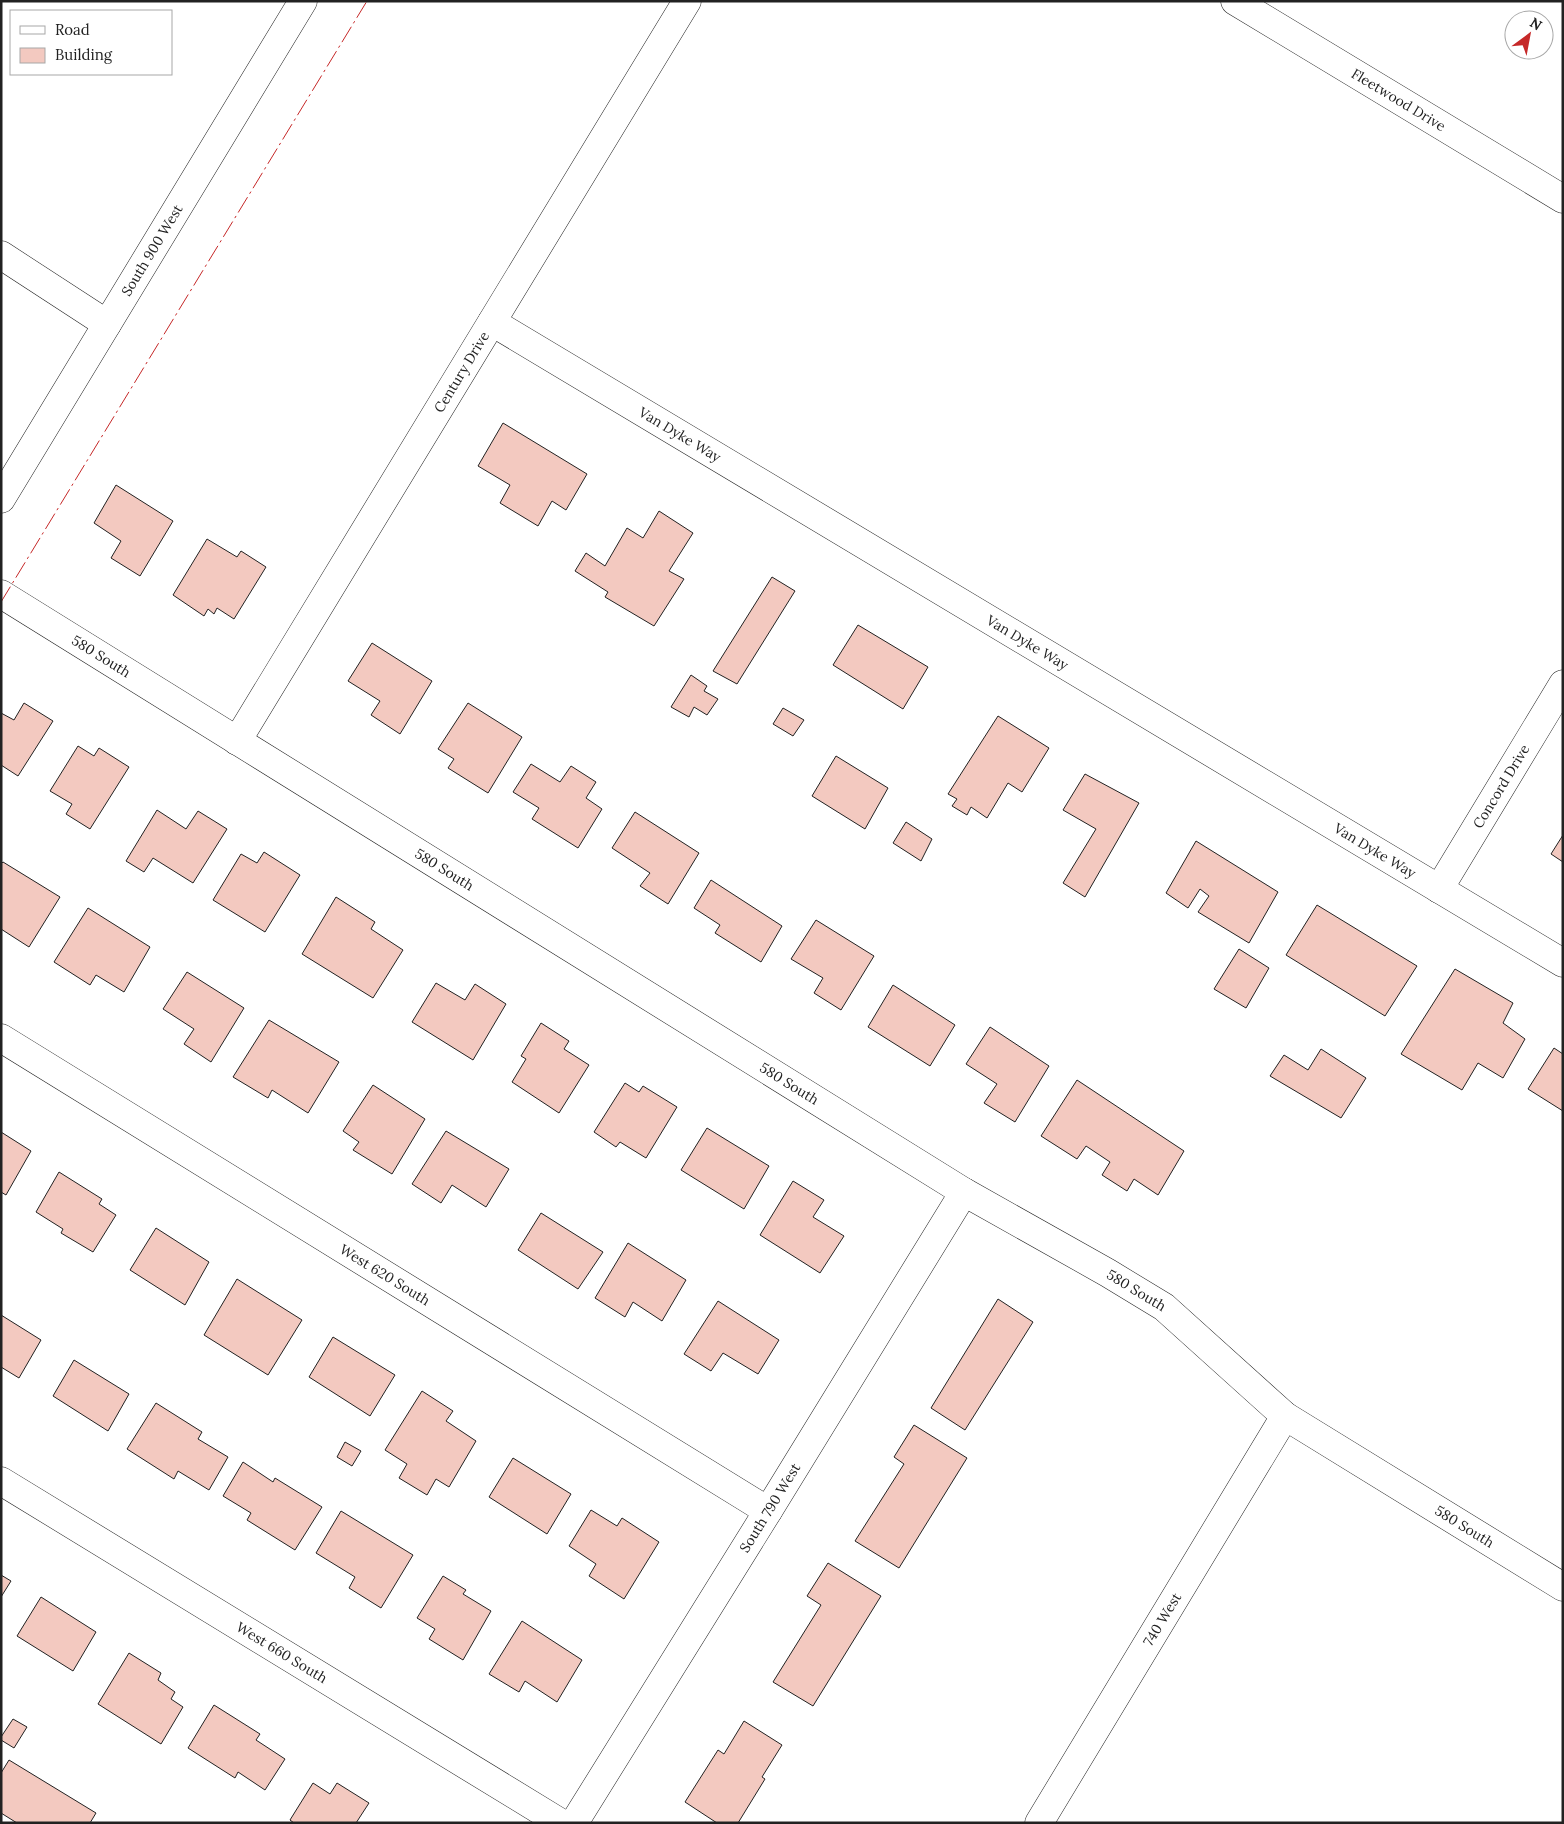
<svg xmlns="http://www.w3.org/2000/svg" width="1564" height="1824" viewBox="0 0 1564 1824" font-family="Lora,serif">
<rect width="100%" height="100%" fill="#fff"/>
<g fill="#f3c9c0" stroke="#222">
<polygon points="503,423 587,474 566,510 552,501 538,526 500,503 510,485 478,466"/>
<polygon points="116,485 173,521 140,576 111,558 121,541 94,523"/>
<polygon points="659,511 693,533 669,571 684,579 654,626 605,597 608,592 575,571 586,553 605,566 627,528 643,538"/>
<polygon points="207,539 237,557 241,551 266,567 234,619 217,608 214,614 208,609 204,616 173,595"/>
<polygon points="772,577 795,591 737,684 713,671"/>
<polygon points="858,625 928,667 903,709 833,665"/>
<polygon points="372,643 432,681 400,734 371,715 380,701 348,681"/>
<polygon points="691,675 707,686 704,691 718,699 707,715 694,707 689,717 671,707"/>
<polygon points="24,703 53,721 18,776 1,765 1,713 14,720"/>
<polygon points="468,703 522,737 488,793 448,768 454,759 438,749"/>
<polygon points="783,708 804,720 793,736 773,724"/>
<polygon points="998,716 1049,748 1022,792 1008,783 987,818 971,807 967,815 952,806 957,799 948,794"/>
<polygon points="78,746 94,756 99,748 129,767 90,829 66,814 72,804 50,791"/>
<polygon points="836,756 888,788 865,829 812,796"/>
<polygon points="531,764 560,782 571,766 596,782 586,798 602,809 578,848 532,819 539,808 513,792"/>
<polygon points="1085,774 1139,803 1085,897 1063,883 1096,829 1063,810"/>
<polygon points="157,810 186,829 198,811 227,829 193,883 153,858 144,872 126,861"/>
<polygon points="635,812 699,853 668,904 640,886 650,873 612,848"/>
<polygon points="906,822 932,839 921,861 893,843"/>
<polygon points="1563,835 1563,862 1551,854"/>
<polygon points="1196,841 1278,892 1249,943 1198,912 1209,896 1200,889 1188,908 1166,893"/>
<polygon points="264,852 300,875 265,932 213,900 241,854 257,863"/>
<polygon points="3,862 60,897 29,947 1,929 1,864"/>
<polygon points="711,880 782,926 761,962 715,933 720,925 694,908"/>
<polygon points="336,897 375,922 371,929 403,950 373,998 302,954"/>
<polygon points="1317,905 1417,966 1385,1016 1286,955"/>
<polygon points="88,908 150,947 124,992 96,975 90,985 54,962"/>
<polygon points="816,920 874,956 841,1010 814,993 823,978 791,959"/>
<polygon points="1239,949 1269,968 1246,1008 1214,989"/>
<polygon points="1455,969 1513,1003 1503,1023 1525,1039 1503,1078 1478,1063 1462,1090 1401,1054"/>
<polygon points="187,972 244,1008 211,1062 184,1044 194,1029 163,1009"/>
<polygon points="436,983 465,1000 475,984 506,1004 473,1060 412,1022"/>
<polygon points="893,985 955,1025 930,1066 868,1027"/>
<polygon points="269,1020 339,1062 308,1113 272,1090 268,1098 233,1077"/>
<polygon points="541,1023 569,1041 564,1049 589,1065 559,1113 512,1082 526,1059 521,1056"/>
<polygon points="990,1027 1049,1066 1015,1122 984,1103 997,1084 966,1064"/>
<polygon points="1554,1048 1563,1054 1563,1111 1528,1089"/>
<polygon points="1321,1049 1366,1078 1341,1118 1270,1076 1284,1055 1308,1070"/>
<polygon points="1077,1080 1184,1151 1158,1195 1134,1179 1127,1191 1102,1175 1110,1162 1086,1146 1077,1159 1041,1136"/>
<polygon points="625,1083 639,1092 643,1086 677,1107 646,1158 620,1142 616,1147 594,1132"/>
<polygon points="373,1085 425,1119 392,1174 353,1150 359,1142 343,1131"/>
<polygon points="707,1128 769,1166 744,1209 681,1170"/>
<polygon points="446,1131 509,1169 486,1207 452,1185 441,1203 412,1184"/>
<polygon points="1,1132 31,1151 6,1195 1,1192"/>
<polygon points="59,1172 102,1199 99,1204 116,1215 93,1252 61,1233 63,1229 36,1212"/>
<polygon points="793,1181 824,1200 813,1217 844,1236 820,1273 760,1235"/>
<polygon points="541,1213 603,1252 578,1289 518,1250"/>
<polygon points="156,1228 209,1262 185,1305 130,1270"/>
<polygon points="628,1243 686,1280 662,1321 633,1302 625,1317 595,1298"/>
<polygon points="237,1279 302,1320 268,1375 204,1335"/>
<polygon points="998,1299 1033,1322 965,1430 931,1408"/>
<polygon points="718,1301 779,1340 758,1374 723,1353 711,1371 684,1354"/>
<polygon points="1,1315 41,1340 19,1378 1,1367"/>
<polygon points="333,1337 395,1375 370,1416 309,1377"/>
<polygon points="74,1360 129,1394 108,1431 53,1396"/>
<polygon points="422,1391 453,1411 446,1421 476,1441 449,1487 436,1479 427,1495 399,1478 407,1464 385,1450"/>
<polygon points="156,1403 202,1432 198,1439 228,1457 209,1490 178,1471 174,1479 127,1449"/>
<polygon points="914,1425 967,1458 899,1568 855,1541 904,1464 894,1457"/>
<polygon points="345,1442 361,1451 352,1466 337,1457"/>
<polygon points="513,1458 571,1494 547,1534 489,1497"/>
<polygon points="243,1462 273,1482 275,1478 322,1507 295,1550 247,1520 251,1513 223,1496"/>
<polygon points="591,1510 617,1526 622,1518 659,1542 624,1599 589,1576 596,1564 569,1546"/>
<polygon points="341,1511 413,1555 381,1608 349,1588 355,1577 316,1553"/>
<polygon points="828,1563 881,1596 813,1706 773,1682 821,1605 807,1596"/>
<polygon points="1,1575 11,1581 1,1597"/>
<polygon points="443,1576 466,1590 463,1594 491,1611 463,1660 429,1639 435,1629 417,1618"/>
<polygon points="41,1597 96,1632 73,1671 17,1636"/>
<polygon points="522,1621 582,1660 557,1702 525,1681 519,1692 489,1674"/>
<polygon points="129,1653 161,1673 158,1680 175,1692 171,1699 183,1707 161,1744 98,1704"/>
<polygon points="214,1705 260,1734 256,1740 285,1759 265,1790 238,1772 235,1778 188,1748"/>
<polygon points="13,1719 27,1727 14,1748 1,1740 1,1737"/>
<polygon points="744,1721 782,1745 762,1777 765,1779 738,1823 717,1823 685,1802 718,1750 724,1754"/>
<polygon points="9,1760 96,1813 90,1823 17,1823 1,1813 1,1773"/>
<polygon points="313,1783 330,1794 337,1783 369,1803 356,1823 294,1823 290,1820"/>
</g>
<g fill="none" stroke-linecap="round" stroke-linejoin="round">
<g stroke="#222" stroke-width="29">
<g id="street">
<path id="s1" d="M1235 1 1563 199"/>
<polyline points="1,255 107,324"/>
<path id="s2" d="M492 322 1563 963"/>
<path id="s3" d="M1 499 303 1"/>
<path id="s4" d="M1 594 964 1192 1108 1273 1164 1307 1285 1416 1563 1587"/>
<path id="s5" d="M237 741 687 1"/>
<path id="s6" d="M1439 889 1563 684"/>
<path id="s7" d="M1 1038 768 1511"/>
<path id="s8" d="M1 1481 561 1823"/>
<path id="s9" d="M574 1823 768 1511 964 1192"/>
<path id="s10" d="M1039 1823 1285 1416"/>
</g>
</g>
<use href="#street" stroke="#fff" stroke-width="28"/>
<polyline stroke="#c62828" stroke-width="1" stroke-dasharray="18 4 2.5 4" stroke-linecap="butt" points="1,602 367,1"/>
</g>
<g text-anchor="middle" dominant-baseline="central" stroke-width="4" stroke-linejoin="round" paint-order="stroke">
<g font-size="14" fill="#222" stroke="#fff">
<text stroke="none"><textPath href="#s1" startOffset="191">Fleetwood Drive</textPath></text>
<text stroke="none"><textPath href="#s3" startOffset="291">South 900 West</textPath></text>
<text stroke="none"><textPath href="#s5" startOffset="432">Century Drive</textPath></text>
<text stroke="none"><textPath href="#s2" startOffset="219">Van Dyke Way</textPath></text>
<text stroke="none"><textPath href="#s2" startOffset="624">Van Dyke Way</textPath></text>
<text stroke="none"><textPath href="#s4" startOffset="118">580 South</textPath></text>
<text stroke="none"><textPath href="#s6" startOffset="120">Concord Drive</textPath></text>
<text stroke="none"><textPath href="#s2" startOffset="1029">Van Dyke Way</textPath></text>
<text stroke="none"><textPath href="#s4" startOffset="522">580 South</textPath></text>
<text stroke="none"><textPath href="#s4" startOffset="928">580 South</textPath></text>
<text stroke="none"><textPath href="#s7" startOffset="451">West 620 South</textPath></text>
<text stroke="none"><textPath href="#s4" startOffset="1332">580 South</textPath></text>
<text stroke="none"><textPath href="#s9" startOffset="371">South 790 West</textPath></text>
<text stroke="none"><textPath href="#s4" startOffset="1738">580 South</textPath></text>
<text stroke="none"><textPath href="#s10" startOffset="238">740 West</textPath></text>
<text stroke="none"><textPath href="#s8" startOffset="329">West 660 South</textPath></text>
</g>
</g>
<rect width="1564" height="1824" fill="none" stroke="#222222" stroke-width="5"/>
<rect x="10" y="10" width="162" height="65" fill="#ffffff" stroke="#a7a7a7"/>
<rect x="20" y="26" width="25" height="8" fill="#ffffff" stroke="#a7a7a7"/>
<text x="55" y="35" font-size="15" fill="#222222">Road</text>
<rect x="20" y="48" width="25" height="15" fill="#f3c9c0" stroke="#a7a7a7"/>
<text x="55" y="60" font-size="15" fill="#222222">Building</text>
<g transform="translate(1529 35) rotate(32)"><circle r="24" fill="#ffffff" stroke="#a7a7a7"/>
<path d="M0-4L9 19L0 12L-9 19Z" fill="#c62828"/>
<text y="-8" font-size="14" font-weight="bold" text-anchor="middle" fill="#222222">N</text>
</g>
</svg>
